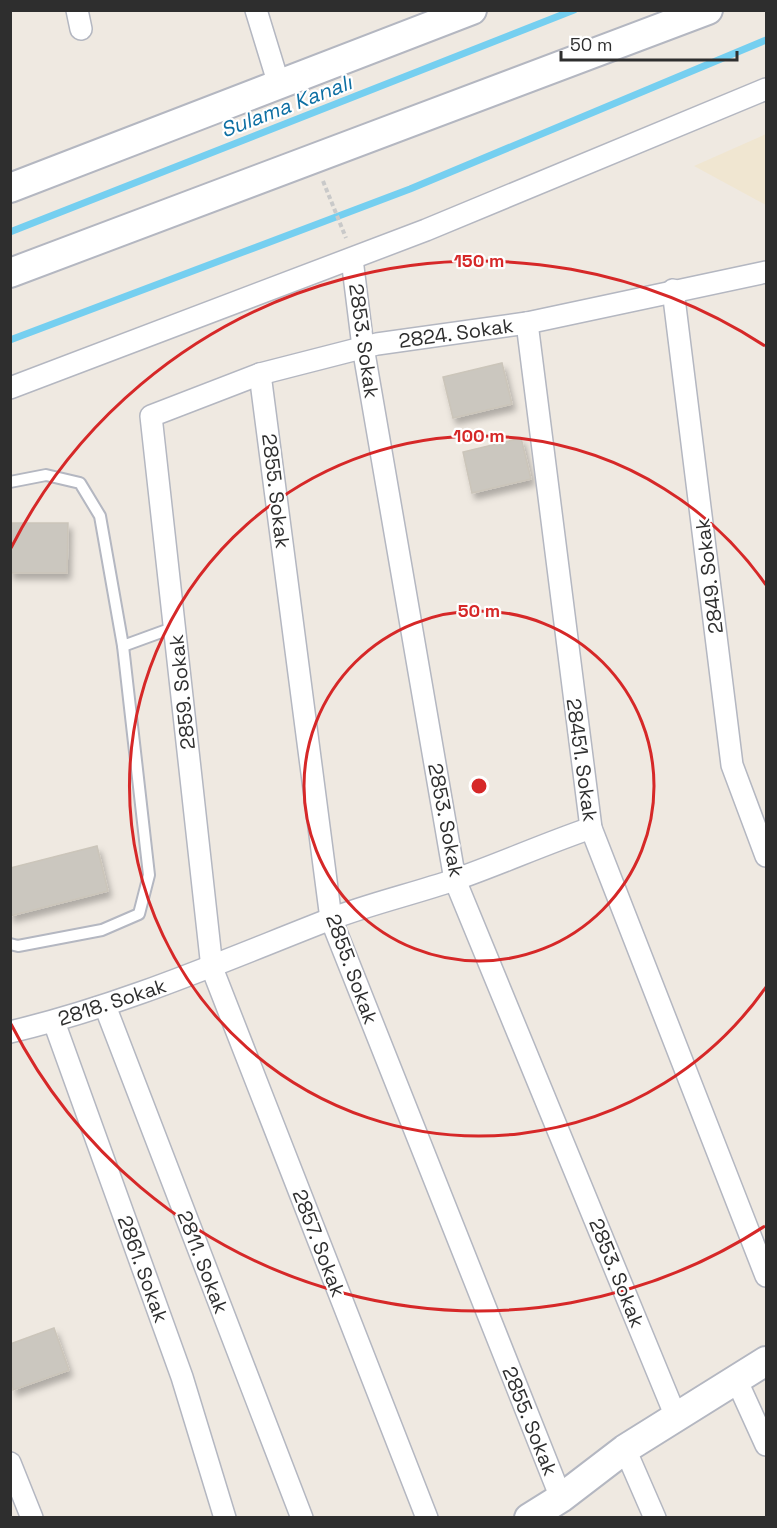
<svg xmlns="http://www.w3.org/2000/svg" width="777" height="1528" viewBox="0 0 777 1528" font-family="'Space Grotesk',sans-serif">
<defs>
<filter id="shadow"><feDropShadow dx="3.5" dy="6" stdDeviation="3" flood-color="#0004"/></filter>
</defs>
<rect width="100%" height="100%" fill="#efe9e1"/>
<polygon fill="#f0e6d1" points="766,134 766,205 694,166"/>
<g fill="none" stroke-linecap="round" stroke-linejoin="round">
<g stroke="#75cff0" stroke-width="7">
<polyline points="10,232 574,10"/>
<polyline points="10,340 410,189 766,40"/>
</g>
</g>
<g fill="#cbc7bf" stroke="#cbc5ba" stroke-width="1.5" filter="url(#shadow)">
<polygon points="502,363 512,404 453,418 443,377"/>
<polygon points="521,438 531,479 472,493 463,452"/>
<polygon points="10,523 68,523 67,573 10,573"/>
<polygon points="97,846 108,891 10,916 10,868"/>
<polygon points="54,1328 69,1370 13,1390 10,1344"/>
</g>
<g fill="none" stroke-linecap="round" stroke-linejoin="round">
<g stroke="#b4b7c1" stroke-width="14">
<g id="lane">
<polyline points="10,482 46,475 80,483 100,516 123,646 175,627"/>
<polyline points="10,944 18,946 102,930 139,914 149,875 123,646"/>
</g>
</g>
<g stroke="#b4b7c1" stroke-width="24">
<g id="street">
<polyline points="77,10 81,29"/>
<polyline points="256,10 279,85"/>
<polyline points="352,259 363,347 455,880 676,1417"/>
<polyline points="673,290 732,765 766,856"/>
<polyline points="527,323 591,828 766,1276"/>
<polyline points="260,374 331,919 561,1498"/>
<polyline points="10,388 426,230 766,89"/>
<polyline points="105,1006 302,1518"/>
<polyline points="54,1022 182,1377 225,1518"/>
<path d="M10 1032C121 1006 223 961 328 920 369 904 413 894 454 880 500 864 544 844 591 828"/>
<polyline points="736,1379 766,1445"/>
<polyline points="625,1449 655,1518"/>
<polyline points="10,1463 32,1518"/>
<polyline points="427,1518 212,968 151,416 260,374 377,344 527,323 766,272"/>
</g>
</g>
<g stroke="#b4b7c1" stroke-width="32">
<g id="secondary">
<polyline points="10,188 472,10"/>
<polyline points="10,273 708,10"/>
<polyline points="529,1518 561,1498 625,1449 766,1361"/>
</g>
</g>
<polyline stroke="#c9c9c9" stroke-width="4" stroke-dasharray="4.5 3" stroke-linecap="butt" points="323,181 346,238"/>
<use href="#lane" stroke="#fff" stroke-width="10"/>
<use href="#street" stroke="#fff" stroke-width="21"/>
<use href="#secondary" stroke="#fff" stroke-width="28"/>
</g>
<g fill="none" stroke="#d62828" stroke-width="3">
<circle cx="479" cy="786" r="175"/>
<path d="M766 987A350 350 0 1 1 766 585"/>
<path d="M765 1226A525 525 0 0 1 11 1024M11 548A525 525 0 0 1 765 346"/>
</g>
<g text-anchor="middle" dominant-baseline="central" stroke-width="4.5" stroke-linejoin="round" paint-order="stroke">
<g font-size="20" fill="#2e2e2e" stroke="#fff">
<text transform="translate(456 333) rotate(-8)">2824. Sokak</text>
<text transform="translate(364 341) rotate(82)">2853. Sokak</text>
<text transform="translate(276 491) rotate(83)">2855. Sokak</text>
<text transform="translate(709 576) rotate(-97)">2849. Sokak</text>
<text transform="translate(182 692) rotate(-96)">2859. Sokak</text>
<text transform="translate(582 760) rotate(82)">28451. Sokak</text>
<text transform="translate(446 820) rotate(79)">2853. Sokak</text>
<text transform="translate(352 969) rotate(70)">2855. Sokak</text>
<text transform="translate(112 1002) rotate(-18)">2818. Sokak</text>
<text transform="translate(319 1243) rotate(69)">2857. Sokak</text>
<text transform="translate(203 1262) rotate(69)">2811. Sokak</text>
<text transform="translate(143 1269) rotate(70)">2861. Sokak</text>
<text transform="translate(617 1273) rotate(68)">2853. Sokak</text>
<text transform="translate(530 1421) rotate(68)">2855. Sokak</text>
</g>
<g font-size="21" font-style="italic" fill="#0d6fa3" stroke="#fff">
<text transform="translate(286 106) rotate(-21)">Sulama Kanalı</text>
</g>
</g>
<circle cx="479" cy="786" r="9" fill="#d62828" stroke="#fff" stroke-width="3"/>
<g font-size="18" text-anchor="middle" font-weight="bold" fill="#d62828" stroke="#fff" stroke-width="4.5" stroke-linejoin="round" paint-order="stroke">
<text x="479" y="267">150 m</text>
<text x="479" y="442">100 m</text>
<text x="479" y="617">50 m</text>
</g>
<rect width="777" height="1528" fill="none" stroke="#2e2e2e" stroke-width="24"/>
<path d="M561 51v9h176v-9" fill="none" stroke="#2e2e2e" stroke-width="3"/>
<text x="570" y="51" font-size="18" fill="#2e2e2e" stroke="#ffffff" stroke-width="4.5" paint-order="stroke">50 m</text>
</svg>
